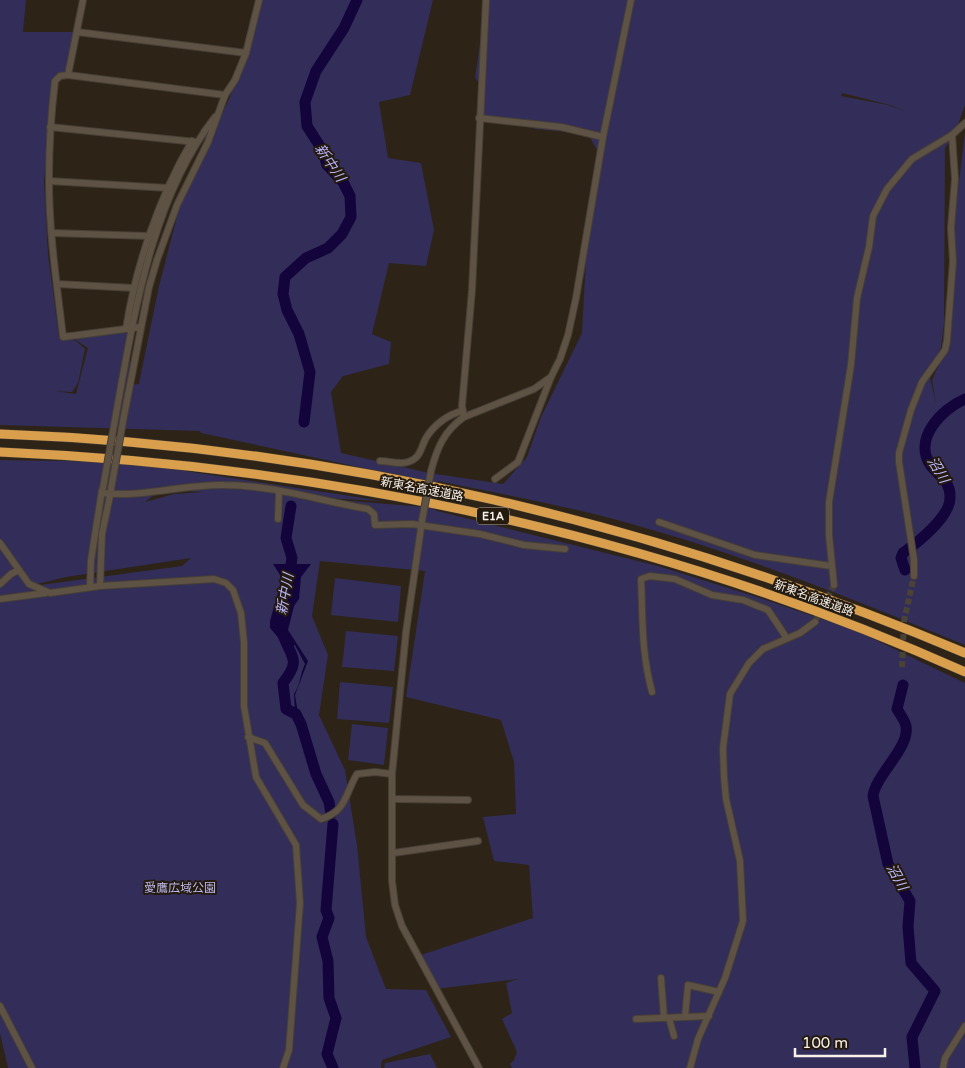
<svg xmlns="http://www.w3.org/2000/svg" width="965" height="1068" viewBox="0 0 965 1068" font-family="'Varela Round','Noto Sans JP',sans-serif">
<rect width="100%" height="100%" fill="#2d2317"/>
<g fill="#322e59" fill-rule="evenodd">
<path d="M0 0H26L23 32H77L69 67 55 81 44 181 48 255 59 337 76 341 85 349 78 383 72 392 54 391 76 394 88 348 71 337 131 328 129 385 140 384 139 383 159 286 180 205 230 97 253 27 258 0H433L410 95 379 102 388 158 421 163 434 230 426 266 389 263 372 334 391 342 389 364 343 376 331 392 341 453 429 473 503 484 527 457 541 417 582 333 588 221 597 150 588 134 536 129 483 115V91L475 77 487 0H965V105L955 133 945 148 944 323 941 347 929 375 936 402 932 380 951 338 956 259 954 223 965 132V645C844 595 721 546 594 514 542 501 490 492 438 481L430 507 437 511 658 566 766 600 857 631 965 683V1068H512L510 1064 514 1060 517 1052 502 1019 512 1013 506 983 518 979 435 989 418 956 533 918 529 865 494 861 483 817 516 814 514 762 501 720 406 697 425 571 320 561 312 616 328 655 319 715 345 770 357 845 366 937 386 989 426 990 451 1037 382 1060 381 1068H8L0 1033V460L126 462 383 501 303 497 424 507 428 482 201 433 200 431 0 425ZM842 93 890 105 910 113 888 105 841 96ZM160 490 204 492 174 494 145 502ZM191 558 182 566 25 587 66 577Z"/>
<polygon points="335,578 401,586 398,622 331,615"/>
<polygon points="346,631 398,636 394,671 342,667"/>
<polygon points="340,682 393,687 389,723 337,719"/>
<polygon points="352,724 388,728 384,765 348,760"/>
<polygon points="430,1054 437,1068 384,1068 385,1063"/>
</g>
<path fill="#14043c" d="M273 564H311L301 577 299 599 294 606 288 630 308 661 295 695 299 719 295 715 294 694C300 686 300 674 305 664L295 645 288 649 270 628V621L281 582 280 575Z"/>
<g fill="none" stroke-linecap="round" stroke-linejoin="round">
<g stroke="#14043c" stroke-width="11">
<polyline points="304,422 310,372 299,334 287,310 283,294 285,277 306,258 328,248 342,234 351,217 350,196 343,182 327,165 323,151 307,126 305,102 316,71 344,28 357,0"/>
<path d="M905 570 901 558 903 553C917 543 950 517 950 498 951 482 940 477 931 466 912 439 942 409 965 399"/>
<polyline points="289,578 292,558 286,538 291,506"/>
<path d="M283 635C292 659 301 660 283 683L286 709 296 714 301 724 316 774 329 802 331 814"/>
<path d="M903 685 897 709C900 714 905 721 906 726 910 748 876 774 873 796L888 864 910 901 908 926 911 963 935 991 912 1037 915 1068"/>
<polyline points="333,824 326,910 329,918 322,937 328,961 329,998 336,1018 327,1054 333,1068"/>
</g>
<g stroke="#4b4236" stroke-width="6" stroke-dasharray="6 3" stroke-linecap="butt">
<polyline points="815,622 834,585"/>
<polyline points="902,667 904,621 914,576"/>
</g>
<g stroke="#473f36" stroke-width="8">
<g id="minor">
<path d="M83 0 68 75 60 76 55 81C51 114 49 147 49 180 49 233 57 285 63 337L141 327"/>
<polyline points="77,32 246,53"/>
<polyline points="68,75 225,95"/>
<polyline points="479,118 561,127 603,137"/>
<polyline points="50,127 196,142"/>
<polyline points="49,181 168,188"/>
<polyline points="52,233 150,236"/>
<polyline points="57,284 134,288"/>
<path d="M126 329C136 265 159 197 192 141"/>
<path d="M116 414C134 315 151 199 215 117"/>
<polyline points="124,416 149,287 157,260 177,205 208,142 225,95 235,80 246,53 259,0"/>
<polyline points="464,417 462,406 472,290 486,0"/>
<path d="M380 461C389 461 400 465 408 462 421 458 420 449 426 438 434 425 448 414 463 411"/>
<path d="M431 471C437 448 444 431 464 417L534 389 551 377 560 359 568 335 576 298 603 137 631 0"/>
<polyline points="495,479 518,462 551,377"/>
<path d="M102 493C142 498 184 484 224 485 272 485 321 501 368 509L374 514 375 525 412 524 480 534 524 545 565 549"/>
<polyline points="278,519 279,493"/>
<polyline points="422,521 406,632 392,774 392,881 395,905 402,926 479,1068"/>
<polyline points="659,522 755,555 831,566"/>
<polyline points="0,543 29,584 50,593 100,586 214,579 226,583 233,590 241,613 244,643 244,706 256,777 296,845 300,903 289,1050 283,1068"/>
<polyline points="914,576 914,560 899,462 899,453 911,410 922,382 945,350 947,341 953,261 951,228 955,179 952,135"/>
<polyline points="0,584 11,574 19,570"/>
<polyline points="834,585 829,535 829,502 851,365 857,298 869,247 873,216 887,189 912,159 952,135 965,123"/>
<polyline points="100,586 102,534 111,491"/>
<polyline points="90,587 91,560 102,490"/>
<polyline points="0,599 46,593"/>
<path d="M652 692C641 651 643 620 641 579L650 576 675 579 712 595 743 600 768 610 786 637"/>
<path d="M248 737 265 743 303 805 321 819C346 812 345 794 357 774L375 772 392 774"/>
<polyline points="392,799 468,800"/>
<polyline points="393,853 478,841"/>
<polyline points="661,978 664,1018"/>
<polyline points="0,1006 32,1068"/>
<polyline points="685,1017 688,985 719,992"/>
<polyline points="669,1018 674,1036"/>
<polyline points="636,1019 709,1016"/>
<polyline points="690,1068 698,1039 725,978 743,921 740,861 726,799 724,777 723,748 730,694 749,663 763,649 800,633 815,622"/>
<polyline points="943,1068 945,1058 965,1026"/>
</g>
</g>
<g stroke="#473f36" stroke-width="10">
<g id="highway">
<path d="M0 434C333 446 659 524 965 653"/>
<path d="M0 452C331 466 662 536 965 672"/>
</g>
</g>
<use href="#minor" stroke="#5e5244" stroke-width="6"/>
<use href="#highway" stroke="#d99f4d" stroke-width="9"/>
<g stroke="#473f36" stroke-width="8" stroke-linecap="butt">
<g id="minor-bridge">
<polyline points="103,488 116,414"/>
<polyline points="111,489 124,416"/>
<polyline points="422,521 431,471"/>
</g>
</g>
<use href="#minor-bridge" stroke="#5e5244" stroke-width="6"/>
</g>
<g text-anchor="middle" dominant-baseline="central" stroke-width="4" stroke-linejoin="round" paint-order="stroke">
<rect fill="#241a0e" stroke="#b8b0a7" stroke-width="1" x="477" y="507.5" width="32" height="17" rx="4"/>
<g font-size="11" font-weight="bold" fill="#f8f1e9">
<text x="493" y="516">E1A</text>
</g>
<g font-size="12" fill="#f8f1e9" stroke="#241a0e">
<text transform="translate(422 489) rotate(11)">新東名高速道路</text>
<text transform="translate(814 598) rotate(20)">新東名高速道路</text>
</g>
<g font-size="12" fill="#bbb9f0" stroke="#241a0e">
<text x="180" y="888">愛鷹広域公園</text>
</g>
<g font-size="14" font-style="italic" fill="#b9b6ff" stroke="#241a0e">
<text transform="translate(330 163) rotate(56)">新中川</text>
<text transform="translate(938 470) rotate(59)">沼川</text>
<text transform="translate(285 594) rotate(-80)">新中川</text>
<text transform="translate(897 877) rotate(61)">沼川</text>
</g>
</g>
<path d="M795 1048v8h90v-8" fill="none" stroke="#f8f1e9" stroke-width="2.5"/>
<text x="802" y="1048" font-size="15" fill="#f8f1e9" stroke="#241a0e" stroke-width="4" paint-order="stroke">100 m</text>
</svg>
